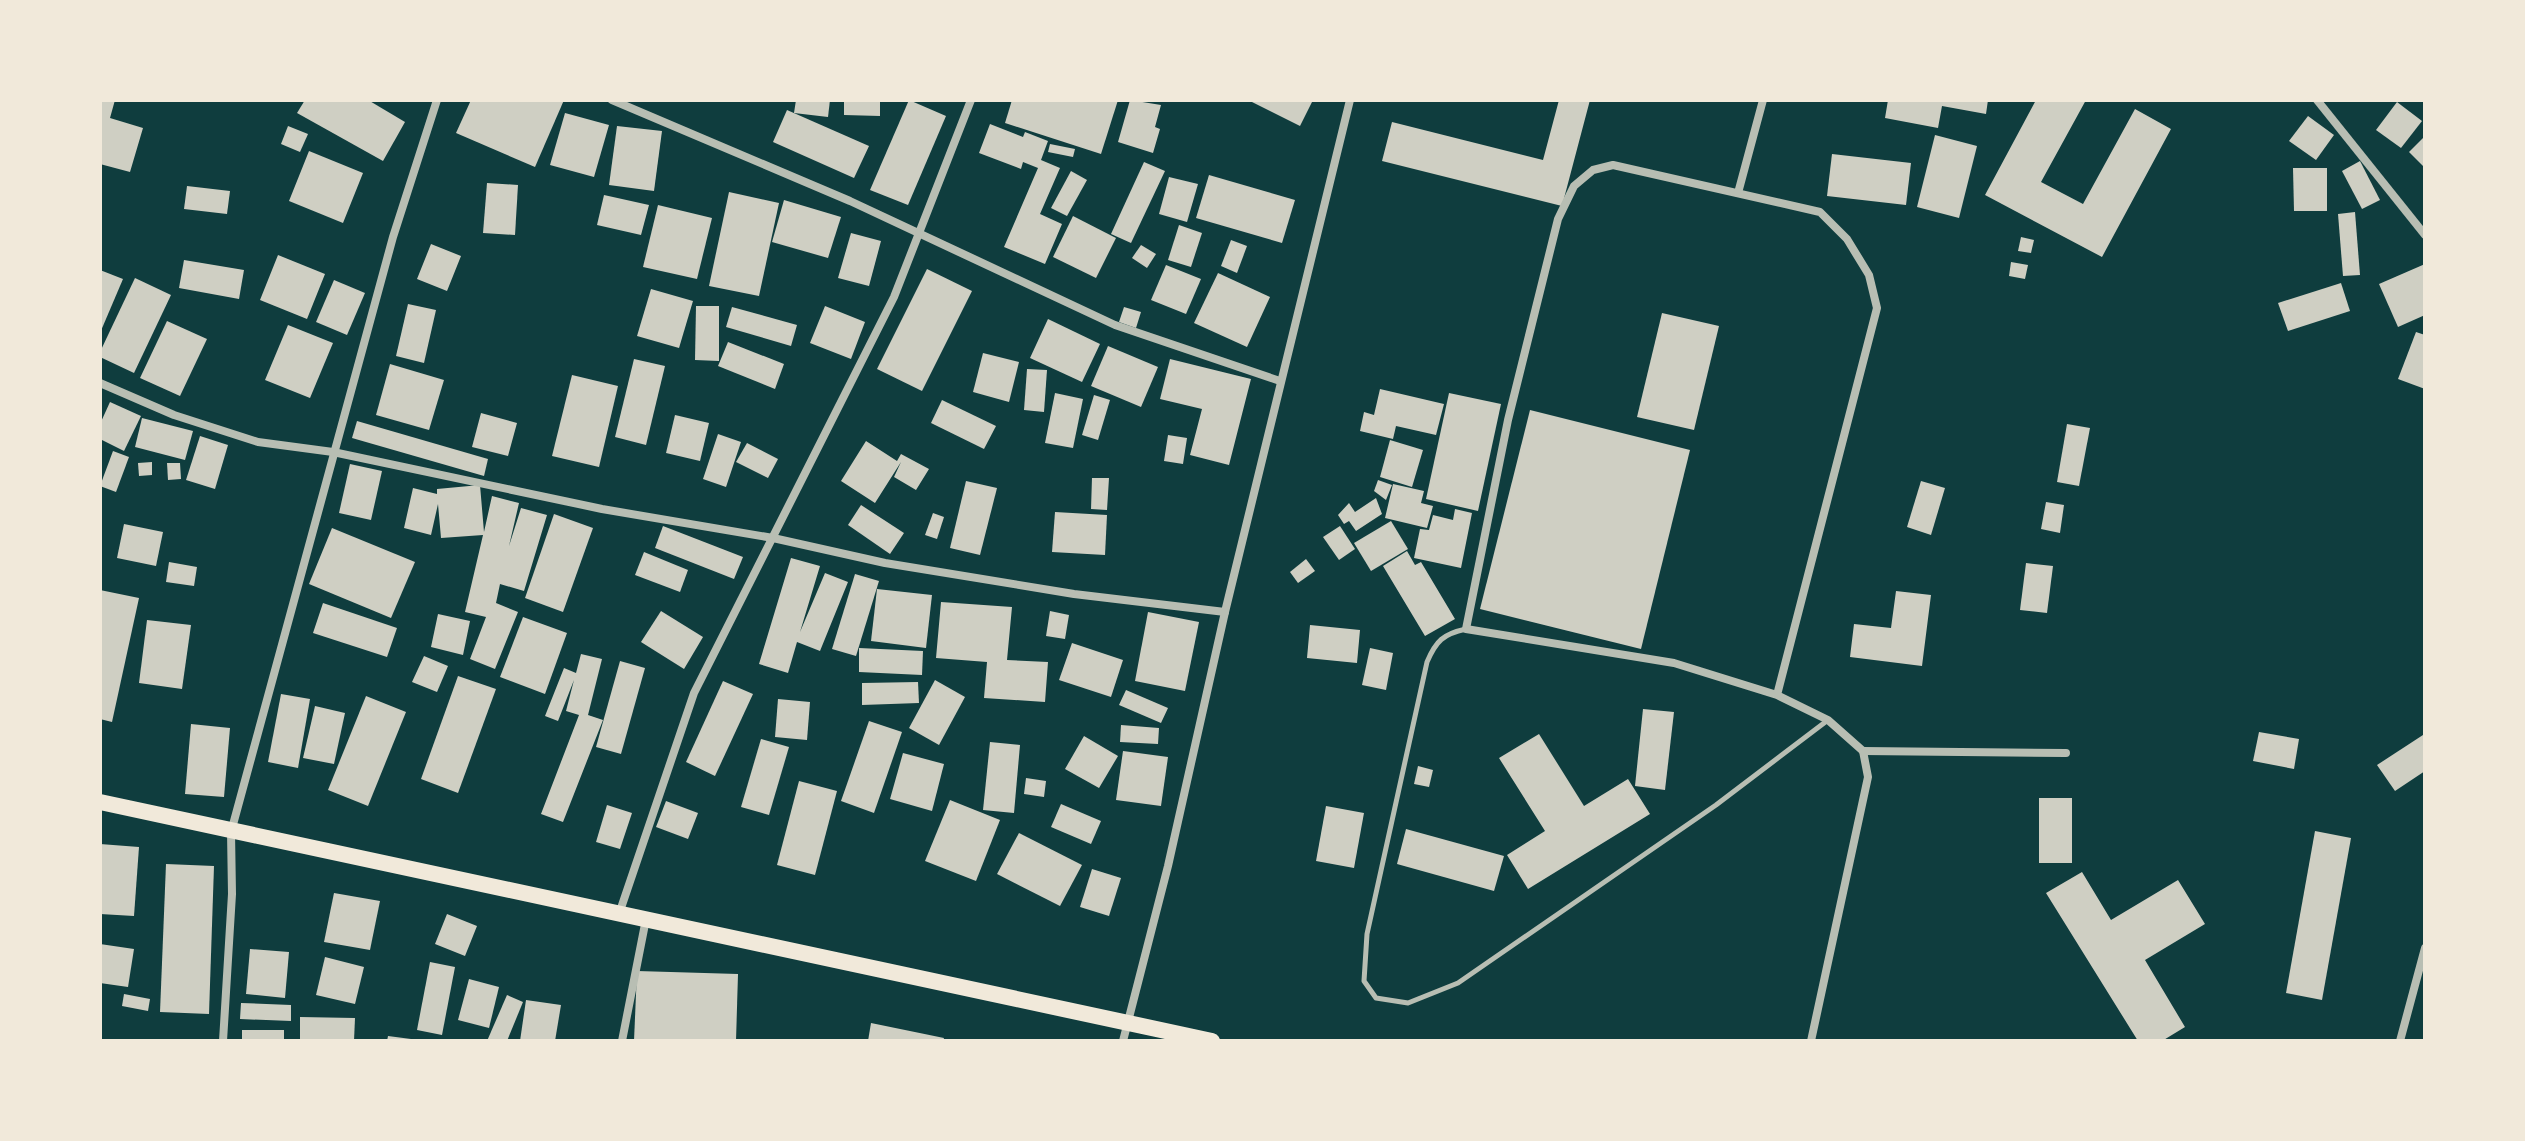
<svg xmlns="http://www.w3.org/2000/svg" width="2525" height="1141" viewBox="0 0 2525 1141" font-family="'Roboto Serif',serif">
<rect width="100%" height="100%" fill="#0f3d3e"/>
<g fill="#cfcfc3">
<polygon points="100,100 115,100 110,118 143,128 130,172 100,164"/>
<polygon points="305,100 368,100 405,122 383,161 297,113"/>
<polygon points="471,100 564,100 535,167 456,133"/>
<polygon points="796,100 830,100 828,117 794,113"/>
<polygon points="844,100 880,100 880,116 844,115"/>
<polygon points="909,100 946,116 908,205 870,190"/>
<polygon points="1012,100 1118,100 1101,154 1005,123"/>
<polygon points="1130,100 1161,105 1155,127 1160,129 1153,153 1118,142"/>
<polygon points="1248,100 1313,100 1300,126"/>
<polygon points="1559,100 1590,100 1562,206 1382,161 1392,122 1543,160"/>
<polygon points="1888,100 1988,100 1986,114 1942,106 1938,128 1885,118"/>
<polygon points="2036,100 2086,100 2041,182 2083,204 2135,109 2171,129 2102,257 1985,195"/>
<polygon points="2397,102 2422,121 2401,148 2376,130"/>
<polygon points="787,110 869,146 854,178 773,142"/>
<polygon points="565,113 609,125 594,177 550,165"/>
<polygon points="2308,116 2334,135 2316,160 2289,141"/>
<polygon points="990,124 1023,137 1025,132 1048,141 1041,160 1060,168 1040,214 1062,224 1045,264 1004,247 1038,168 1023,162 1021,169 979,153"/>
<polygon points="288,126 308,134 300,152 281,144"/>
<polygon points="617,126 662,131 654,191 609,185"/>
<polygon points="1935,135 1977,146 1959,218 1917,207"/>
<polygon points="2425,136 2425,168 2409,152"/>
<polygon points="1050,144 1075,149 1073,157 1048,152"/>
<polygon points="309,151 363,173 343,223 289,201"/>
<polygon points="1832,154 1911,163 1906,205 1827,196"/>
<polygon points="2360,161 2380,200 2362,209 2342,171"/>
<polygon points="1144,162 1165,171 1131,243 1111,234"/>
<polygon points="2293,168 2327,168 2327,211 2294,211"/>
<polygon points="1071,171 1087,180 1067,216 1051,208"/>
<polygon points="1209,175 1295,200 1282,243 1196,218"/>
<polygon points="1169,177 1198,184 1187,222 1159,214"/>
<polygon points="487,183 518,185 515,235 483,233"/>
<polygon points="187,186 230,191 227,214 184,209"/>
<polygon points="729,192 779,203 759,296 709,286"/>
<polygon points="604,195 649,205 641,235 597,225"/>
<polygon points="784,200 841,217 828,258 772,242"/>
<polygon points="658,205 712,218 697,279 643,267"/>
<polygon points="2355,212 2360,275 2343,276 2338,214"/>
<polygon points="1073,216 1116,238 1096,278 1053,257"/>
<polygon points="1179,225 1202,233 1191,267 1168,260"/>
<polygon points="851,233 881,241 869,286 838,278"/>
<polygon points="2021,237 2034,240 2031,253 2018,251"/>
<polygon points="1231,240 1247,246 1237,273 1221,266"/>
<polygon points="431,244 461,256 447,291 417,279"/>
<polygon points="1141,245 1156,254 1147,268 1132,258"/>
<polygon points="278,255 325,274 307,319 260,300"/>
<polygon points="184,260 244,270 239,299 179,288"/>
<polygon points="2011,262 2028,265 2025,279 2009,276"/>
<polygon points="2425,264 2425,315 2398,327 2379,284"/>
<polygon points="1166,265 1201,279 1186,314 1151,300"/>
<polygon points="927,269 972,291 922,391 877,369"/>
<polygon points="100,270 123,279 100,333"/>
<polygon points="1218,273 1270,297 1247,347 1194,323"/>
<polygon points="135,278 171,295 134,373 100,357 100,352"/>
<polygon points="334,280 365,293 347,335 316,322"/>
<polygon points="2341,283 2350,311 2288,331 2278,303"/>
<polygon points="651,289 693,301 679,348 637,336"/>
<polygon points="408,304 436,310 424,363 396,356"/>
<polygon points="696,306 719,306 719,361 695,360"/>
<polygon points="825,306 865,322 851,359 810,343"/>
<polygon points="732,307 797,325 791,346 726,327"/>
<polygon points="1124,307 1141,312 1136,328 1119,322"/>
<polygon points="1662,313 1719,326 1694,430 1637,417"/>
<polygon points="1048,319 1100,344 1082,382 1030,358"/>
<polygon points="167,321 207,339 180,396 140,378"/>
<polygon points="288,325 333,343 310,398 265,380"/>
<polygon points="2416,332 2425,335 2425,389 2398,379"/>
<polygon points="728,342 784,364 775,389 718,366"/>
<polygon points="1108,346 1158,367 1141,407 1091,386"/>
<polygon points="983,353 1019,362 1009,402 973,392"/>
<polygon points="634,359 665,366 646,445 615,437"/>
<polygon points="1170,359 1251,379 1229,465 1190,455 1202,409 1160,399"/>
<polygon points="390,364 444,380 429,430 376,415"/>
<polygon points="1027,369 1047,370 1044,412 1024,410"/>
<polygon points="572,375 618,386 599,467 552,456"/>
<polygon points="1380,389 1444,404 1436,435 1396,426 1393,439 1360,431 1364,412 1374,415"/>
<polygon points="1055,393 1083,399 1073,448 1045,443"/>
<polygon points="1449,393 1501,404 1478,511 1426,499"/>
<polygon points="1094,395 1110,400 1098,440 1082,435"/>
<polygon points="942,400 996,426 984,449 931,423"/>
<polygon points="110,402 141,416 124,451 100,439 100,424"/>
<polygon points="1530,410 1690,450 1641,649 1480,609"/>
<polygon points="481,413 517,423 508,456 472,447"/>
<polygon points="675,415 709,423 700,461 666,453"/>
<polygon points="142,418 193,431 185,460 135,447"/>
<polygon points="357,421 488,459 484,476 352,438"/>
<polygon points="2067,424 2090,428 2079,486 2057,482"/>
<polygon points="718,434 741,442 726,487 703,479"/>
<polygon points="1168,435 1187,438 1183,464 1164,461"/>
<polygon points="200,436 228,445 215,489 186,480"/>
<polygon points="1390,440 1423,450 1412,487 1380,477"/>
<polygon points="866,441 897,461 901,454 929,469 916,490 894,477 901,462 875,503 841,481"/>
<polygon points="747,443 778,459 768,478 736,462"/>
<polygon points="113,451 129,457 116,492 100,486"/>
<polygon points="152,462 152,475 139,476 138,463"/>
<polygon points="167,463 180,463 181,479 168,480"/>
<polygon points="350,464 382,471 371,520 339,513"/>
<polygon points="1092,478 1109,478 1107,510 1091,509"/>
<polygon points="1378,480 1392,485 1386,500 1374,491"/>
<polygon points="966,481 997,488 980,555 950,548"/>
<polygon points="1921,481 1945,488 1931,535 1907,527"/>
<polygon points="1393,484 1424,491 1421,503 1433,506 1427,528 1385,518"/>
<polygon points="480,485 484,532 492,496 519,503 509,546 521,508 547,515 524,591 500,584 496,603 518,612 495,669 470,659 486,617 465,612 483,535 441,538 438,504 431,535 404,528 413,488 437,494 437,489"/>
<polygon points="1376,498 1382,514 1356,531 1349,521 1344,524 1338,515 1349,503 1355,512"/>
<polygon points="2046,502 2064,505 2060,533 2041,529"/>
<polygon points="861,505 904,533 890,554 848,525"/>
<polygon points="1455,509 1472,513 1461,568 1414,558 1420,529 1429,530 1433,515 1453,520"/>
<polygon points="1055,512 1107,515 1105,555 1052,552"/>
<polygon points="933,513 944,517 937,539 925,535"/>
<polygon points="554,514 593,528 563,612 525,598"/>
<polygon points="1391,521 1408,549 1371,571 1354,543"/>
<polygon points="124,524 163,532 156,566 117,558"/>
<polygon points="663,526 743,557 734,579 655,548"/>
<polygon points="1340,526 1355,549 1339,560 1323,537"/>
<polygon points="332,528 415,562 391,618 309,584"/>
<polygon points="1407,551 1415,565 1421,562 1455,619 1425,636 1383,566"/>
<polygon points="644,552 688,570 680,592 635,575"/>
<polygon points="791,558 820,566 800,632 825,573 848,582 820,651 797,642 788,673 759,664"/>
<polygon points="1306,559 1315,571 1298,583 1290,572"/>
<polygon points="169,562 197,567 194,586 166,582"/>
<polygon points="2026,563 2053,566 2047,613 2020,610"/>
<polygon points="855,574 879,581 856,656 832,649"/>
<polygon points="877,589 932,595 926,648 871,641"/>
<polygon points="100,590 139,598 112,722 100,719"/>
<polygon points="1896,591 1931,595 1922,666 1850,657 1854,624 1891,628"/>
<polygon points="941,602 1012,607 1007,660 1048,662 1045,702 984,698 987,662 936,658"/>
<polygon points="323,603 397,628 387,657 313,633"/>
<polygon points="661,611 703,637 684,669 641,642"/>
<polygon points="1050,611 1069,615 1065,639 1046,636"/>
<polygon points="1148,612 1199,622 1185,691 1135,681"/>
<polygon points="438,614 470,621 463,655 431,647"/>
<polygon points="523,617 567,633 545,694 500,677"/>
<polygon points="147,620 191,625 182,689 139,683"/>
<polygon points="1310,625 1360,630 1357,663 1307,658"/>
<polygon points="1072,643 1123,660 1111,697 1059,680"/>
<polygon points="859,648 923,651 922,675 859,672"/>
<polygon points="1370,648 1393,653 1386,690 1362,685"/>
<polygon points="581,654 602,659 588,715 603,720 563,822 541,814 579,715 566,711 574,680 558,721 545,716 564,668 576,673"/>
<polygon points="424,656 448,666 437,692 412,682"/>
<polygon points="620,661 645,668 621,754 596,747"/>
<polygon points="458,676 496,689 458,793 421,779"/>
<polygon points="935,680 965,697 939,745 909,728"/>
<polygon points="723,681 753,694 715,776 686,762"/>
<polygon points="918,682 919,703 862,705 862,683"/>
<polygon points="1126,690 1168,708 1161,723 1119,705"/>
<polygon points="281,694 310,699 298,768 268,762"/>
<polygon points="366,696 406,712 368,806 328,790"/>
<polygon points="778,699 810,702 807,740 775,737"/>
<polygon points="315,706 345,713 334,764 303,758"/>
<polygon points="1643,709 1674,712 1665,790 1635,786"/>
<polygon points="869,721 902,732 874,813 841,801"/>
<polygon points="191,724 230,728 224,797 185,794"/>
<polygon points="1121,725 1159,728 1158,744 1120,742"/>
<polygon points="2259,732 2299,739 2294,769 2253,761"/>
<polygon points="1539,734 1584,806 1628,779 1650,814 1528,889 1507,855 1545,831 1499,758"/>
<polygon points="2423,735 2425,771 2395,791 2377,765"/>
<polygon points="1084,736 1118,756 1099,788 1065,769"/>
<polygon points="761,739 789,747 769,815 741,807"/>
<polygon points="990,742 1020,745 1014,813 983,810"/>
<polygon points="1123,751 1168,757 1161,806 1116,800"/>
<polygon points="903,753 944,764 932,811 890,799"/>
<polygon points="1418,766 1433,770 1429,787 1414,784"/>
<polygon points="1026,778 1046,781 1044,797 1024,794"/>
<polygon points="799,781 837,791 815,875 777,865"/>
<rect x="2039" y="798" width="33" height="65"/>
<polygon points="950,800 1000,820 976,881 925,861"/>
<polygon points="666,801 698,813 688,839 656,827"/>
<polygon points="1061,804 1101,821 1091,844 1051,827"/>
<polygon points="607,805 632,813 620,849 596,842"/>
<polygon points="1326,806 1364,813 1354,868 1316,861"/>
<polygon points="1406,829 1504,856 1494,891 1397,864"/>
<polygon points="2315,831 2351,838 2322,1000 2286,993"/>
<polygon points="1019,833 1082,865 1060,906 997,874"/>
<polygon points="100,844 139,847 134,916 100,914"/>
<polygon points="166,864 214,866 209,1014 160,1012"/>
<polygon points="1092,869 1121,878 1109,916 1080,907"/>
<polygon points="2082,872 2111,920 2178,880 2205,924 2145,960 2185,1027 2162,1041 2138,1041 2046,893"/>
<polygon points="334,893 380,901 370,950 324,942"/>
<polygon points="447,914 477,926 465,956 435,944"/>
<polygon points="100,944 134,949 128,987 100,983"/>
<polygon points="250,949 289,952 285,998 246,994"/>
<polygon points="325,957 364,967 355,1004 316,995"/>
<polygon points="430,962 455,967 442,1035 417,1030"/>
<polygon points="637,971 738,974 736,1041 634,1041"/>
<polygon points="469,979 499,987 489,1028 458,1020"/>
<polygon points="124,994 150,999 148,1011 122,1006"/>
<polygon points="507,995 523,1002 507,1041 487,1041"/>
<polygon points="526,1000 561,1005 555,1041 520,1041"/>
<polygon points="241,1003 291,1005 291,1021 240,1019"/>
<polygon points="300,1017 355,1018 354,1041 300,1041"/>
<polygon points="871,1023 944,1038 943,1041 868,1041"/>
<rect x="242" y="1030" width="42" height="11"/>
<polygon points="388,1036 411,1039 411,1041 387,1041"/>
</g>
<g fill="none" stroke-linecap="round" stroke-linejoin="round">
<path stroke="#b8beb3" stroke-width="5" d="M1466 629C1443 634 1436 641 1427 662L1367 934 1364 981 1376 998 1408 1003 1458 983 1716 805 1828 720"/>
<g stroke="#b8beb3" stroke-width="8">
<polyline points="612,100 850,201 1115,325 1280,381"/>
<polyline points="2317,100 2425,235"/>
<polyline points="1738,193 1763,100"/>
<polyline points="100,383 174,415 258,442 333,452 602,509 773,538 885,563 1074,594 1225,612"/>
<polyline points="1777,695 1877,308 1869,275 1847,239 1820,212 1613,165 1593,170 1574,186 1558,219 1508,420 1466,629 1674,663 1777,695 1828,720 1863,751 1868,777 1811,1041"/>
<polyline points="1863,751 2066,753"/>
<polyline points="619,914 694,693 894,297 971,100"/>
<polyline points="223,1041 232,894 231,832 393,237 437,100"/>
<polyline points="622,1041 646,919"/>
<polyline points="1123,1041 1168,866 1225,612 1350,100"/>
<polyline points="2400,1041 2425,948"/>
</g>
<polyline stroke="#f1e9da" stroke-width="16" points="100,802 1212,1041"/>
</g>
<rect width="2525" height="1141" fill="none" stroke="#f1e9da" stroke-width="204"/>
</svg>
